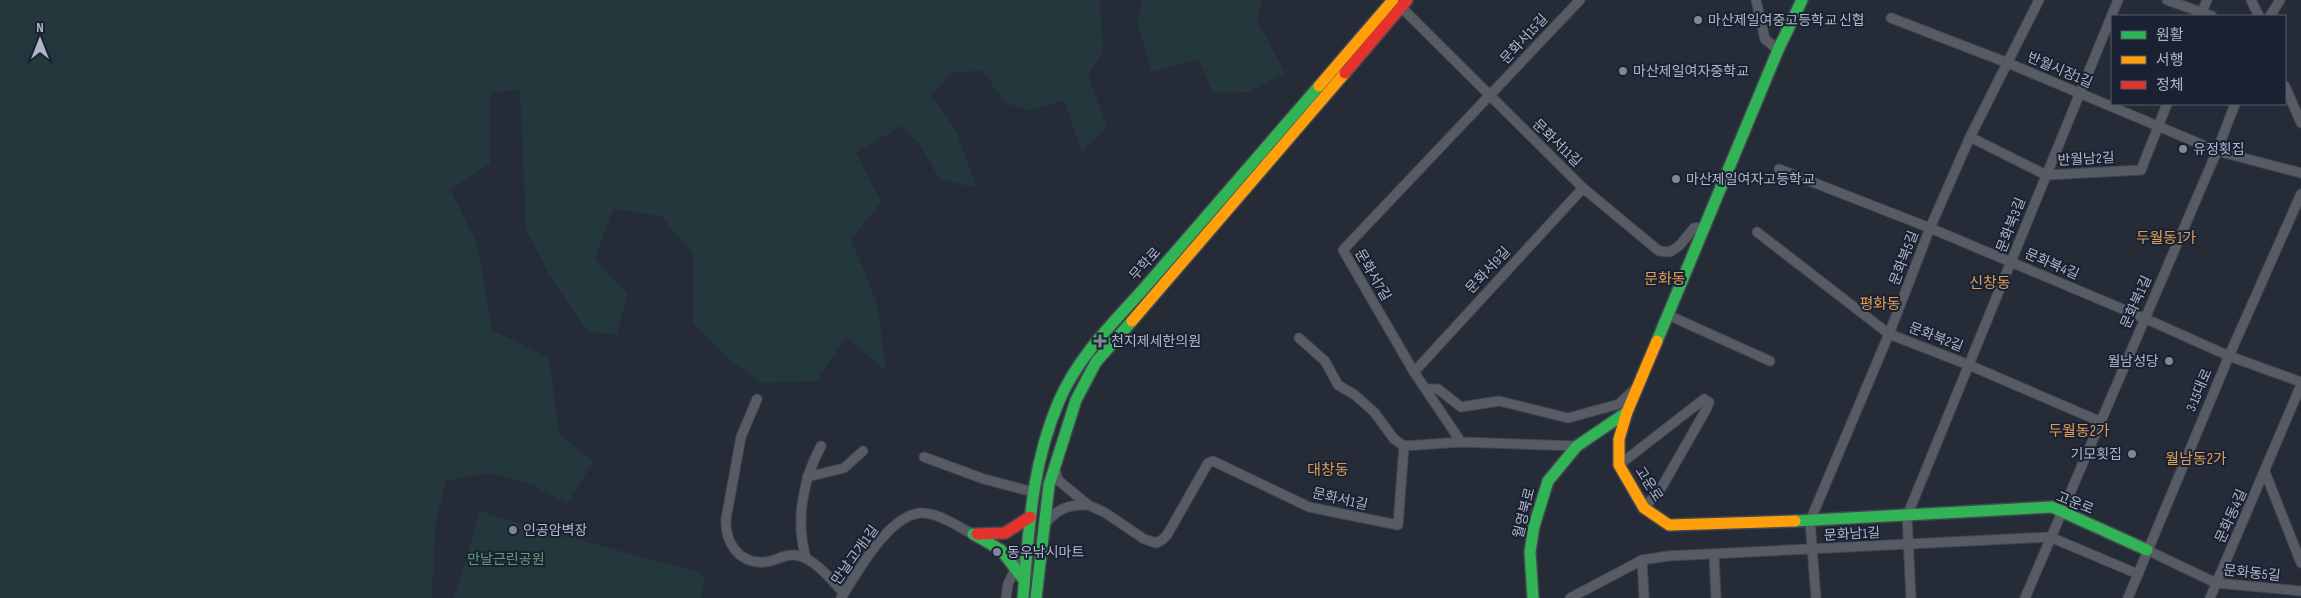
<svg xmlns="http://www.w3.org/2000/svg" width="2301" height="598" viewBox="0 0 2301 598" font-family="'Sofia Sans Condensed','Noto Sans KR',sans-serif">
<rect width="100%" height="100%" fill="#262c37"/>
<g fill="#23373d">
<polygon points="0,0 1100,0 1103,51 1088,76 1107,127 1082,153 1064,100 1029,111 1004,102 983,71 953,72 931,95 956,131 977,188 939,179 920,144 901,126 856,153 881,202 851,239 877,303 886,371 846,337 816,381 761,383 725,356 693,323 693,254 661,216 613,209 595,259 627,294 617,335 587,331 548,272 526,230 520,89 490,94 490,164 450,189 477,244 492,330 549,358 559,435 594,461 567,503 532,485 491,473 446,481 435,526 432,598 0,598"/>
<polygon points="1142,0 1262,0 1257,20 1285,73 1249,92 1213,93 1198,59 1152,72 1137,22"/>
<polygon points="480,511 534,528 695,571 705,579 701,598 454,598"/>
</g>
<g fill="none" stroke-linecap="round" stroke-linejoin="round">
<g stroke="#434750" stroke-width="11">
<g id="street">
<polyline points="1756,0 1765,39 1778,50"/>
<polyline points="2167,0 2212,16"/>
<polyline points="2251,0 2259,16"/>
<polyline points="1401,7 1583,188 1659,251 1670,252 1679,246 1694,228 1706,227"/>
<polyline points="2200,16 2207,0"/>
<polyline points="2270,16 2280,0"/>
<polyline points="1891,18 2008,63 2217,151 2301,173"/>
<polyline points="2285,86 2301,123"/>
<polyline points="1970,137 2046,175 2141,170 2167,104"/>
<polyline points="1779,169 1930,228 2144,318 2229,356 2301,382"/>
<polyline points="1757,232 1889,334 1969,365 2099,421"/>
<polyline points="1668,315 1770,361"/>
<polyline points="1299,338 1325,361 1338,385 1355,395 1374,412 1394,439 1404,446"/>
<polyline points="1414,372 1583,188"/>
<polyline points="1426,389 1438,389 1461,407 1499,401 1568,418 1619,404 1636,388"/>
<path d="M757 399 741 437 726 519C725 543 739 564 765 562 777 561 787 552 799 556 816 560 832 581 844 593"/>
<polyline points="1461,442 1414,372 1343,250 1580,0"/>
<polyline points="1404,446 1461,442 1577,446"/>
<polyline points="924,457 984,479 1033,492"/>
<polyline points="1619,465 1704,399 1709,402 1707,408 1660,490 1644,508"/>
<polyline points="1055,469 1058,480 1088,505 1104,512 1144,539 1156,543 1162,540 1167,535 1208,463 1213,461 1309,507 1398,525 1404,446"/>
<polyline points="2265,472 2301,563"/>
<polyline points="807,477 844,468 863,451"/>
<path d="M1046 523C1056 509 1071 504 1088 505"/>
<polyline points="2147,550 2216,583 2301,591"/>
<polyline points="1714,554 1716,598"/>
<path d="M806 558C795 521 803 479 821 446"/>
<polyline points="1642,560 1644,598"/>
<path d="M841 598C857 573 888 516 920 513 938 512 958 527 973 534"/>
<polyline points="1006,598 1008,584 1024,551"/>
<polyline points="1570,598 1642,560 1668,556 2050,537 2138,574"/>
<polyline points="1816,598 1810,521 1889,334 1930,228 1970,137 2039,0"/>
<polyline points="1911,598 1907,516 2118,0"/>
<polyline points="2025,598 2217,151 2235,104"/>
<polyline points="2128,598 2229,356 2301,194"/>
<polyline points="2210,598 2301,385"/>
</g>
</g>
<g stroke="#434750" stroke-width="14">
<g id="fast">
<polyline points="1657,341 1778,50 1802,0"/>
<polyline points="1795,521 2052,507 2147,550"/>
<polyline points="973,534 1001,550 1024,580"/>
<path d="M1023 598C1029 530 1031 466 1059 401 1080 352 1119 318 1153 278 1208 214 1264 150 1319 86"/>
<polyline points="1036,598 1049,485 1076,400 1096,362 1132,321"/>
<polyline points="1533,598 1530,552 1534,526 1548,481 1577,446 1627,412"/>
</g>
</g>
<g stroke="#434750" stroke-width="14">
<g id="slow">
<polyline points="1319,86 1393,0"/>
<polyline points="1132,321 1345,73"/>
<polyline points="1657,341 1627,412 1619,439 1619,465 1644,508 1669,525 1795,521"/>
</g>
</g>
<g stroke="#434750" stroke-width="14">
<g id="jam">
<polyline points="1345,73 1407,0"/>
<polyline points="977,534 1005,533 1030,517"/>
</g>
</g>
<use href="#street" stroke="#565b64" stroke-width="9"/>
<use href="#fast" stroke="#30b455" stroke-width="11"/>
<use href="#slow" stroke="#ff9f0a" stroke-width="11"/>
<use href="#jam" stroke="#e5322d" stroke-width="11"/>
</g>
<g fill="#7f8696" stroke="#192132" stroke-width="2">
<circle cx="1698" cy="20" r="5"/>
<circle cx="1623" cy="71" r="5"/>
<circle cx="2183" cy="149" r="5"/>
<circle cx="1676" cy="179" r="5"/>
<path d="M1097.5 333.5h5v5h5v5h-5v5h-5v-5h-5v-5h5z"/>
<circle cx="2169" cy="361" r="5"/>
<circle cx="2132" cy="454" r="5"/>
<circle cx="513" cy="530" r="5"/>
<circle cx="997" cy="552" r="5"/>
</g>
<g text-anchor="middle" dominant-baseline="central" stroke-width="4" stroke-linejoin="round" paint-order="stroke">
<g font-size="14" fill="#afb7c9" stroke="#192132" text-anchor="start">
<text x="1708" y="20">마산제일여중고등학교 신협</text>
<text x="1633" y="71">마산제일여자중학교</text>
<text x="2193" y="149">유정횟집</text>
<text x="1686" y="179">마산제일여자고등학교</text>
<text x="1111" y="341">천지제세한의원</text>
<text x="2159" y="361" text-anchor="end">월남성당</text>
<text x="2122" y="454" text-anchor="end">기모횟집</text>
<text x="523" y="530">인공암벽장</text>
<text x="1007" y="552">동우낚시마트</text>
</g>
<g font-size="14" fill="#afb7c9" stroke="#192132">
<text transform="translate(1524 39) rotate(-47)">문화서15길</text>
<text transform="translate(2060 70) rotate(23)">반월시장1길</text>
<text transform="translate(1557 143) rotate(44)">문화서11길</text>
<text transform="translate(2086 159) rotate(-3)">반월남2길</text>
<text transform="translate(2011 225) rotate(-69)">문화북3길</text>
<text transform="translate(1904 258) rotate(-69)">문화북5길</text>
<text transform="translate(1145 264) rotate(-48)">무학로</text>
<text transform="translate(2052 264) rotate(23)">문화북4길</text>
<text transform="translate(1488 270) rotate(-47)">문화서9길</text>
<text transform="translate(1373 275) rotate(60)">문화서7길</text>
<text transform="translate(2136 302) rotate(-66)">문화북1길</text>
<text transform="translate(1936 337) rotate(21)">문화북2길</text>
<text transform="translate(2199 390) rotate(-67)">3·15대로</text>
<text transform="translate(1649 484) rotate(57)">고운로</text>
<text transform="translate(1340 499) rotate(13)">문화서1길</text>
<text transform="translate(2075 503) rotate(21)">고운로</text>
<text transform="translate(1524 513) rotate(-76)">월영북로</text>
<text transform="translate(2231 516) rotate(-66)">문화동4길</text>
<text transform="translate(1852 534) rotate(-3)">문화남1길</text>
<text transform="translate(855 555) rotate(-54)">만날고개1길</text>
<text transform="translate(2252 573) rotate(6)">문화동5길</text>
</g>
<g font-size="14" fill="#639d76" stroke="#192132">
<text x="506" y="559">만날근린공원</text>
</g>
<g font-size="15" fill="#df9d54" stroke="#192132">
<text x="2166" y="238">두월동1가</text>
<text x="1665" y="279">문화동</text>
<text x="1990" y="283">신창동</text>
<text x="1880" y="304">평화동</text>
<text x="2079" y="431">두월동2가</text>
<text x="2196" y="459">월남동2가</text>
<text x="1328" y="470">대창동</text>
</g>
</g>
<rect x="2111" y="15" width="175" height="90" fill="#192132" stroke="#555d6e"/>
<rect x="2121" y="31" width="25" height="8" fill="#30b455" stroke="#555d6e"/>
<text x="2156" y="40" font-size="15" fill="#afb7c9">원활</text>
<rect x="2121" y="56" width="25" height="8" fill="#ff9f0a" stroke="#555d6e"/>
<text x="2156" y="65" font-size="15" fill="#afb7c9">서행</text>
<rect x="2121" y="81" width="25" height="8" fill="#e5322d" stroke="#555d6e"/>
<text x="2156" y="90" font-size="15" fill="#afb7c9">정체</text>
<g transform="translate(40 40)" stroke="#192132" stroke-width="4" paint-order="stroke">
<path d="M0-4L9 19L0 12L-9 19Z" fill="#afb7c9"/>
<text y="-8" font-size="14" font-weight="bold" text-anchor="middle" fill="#afb7c9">N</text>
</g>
</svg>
